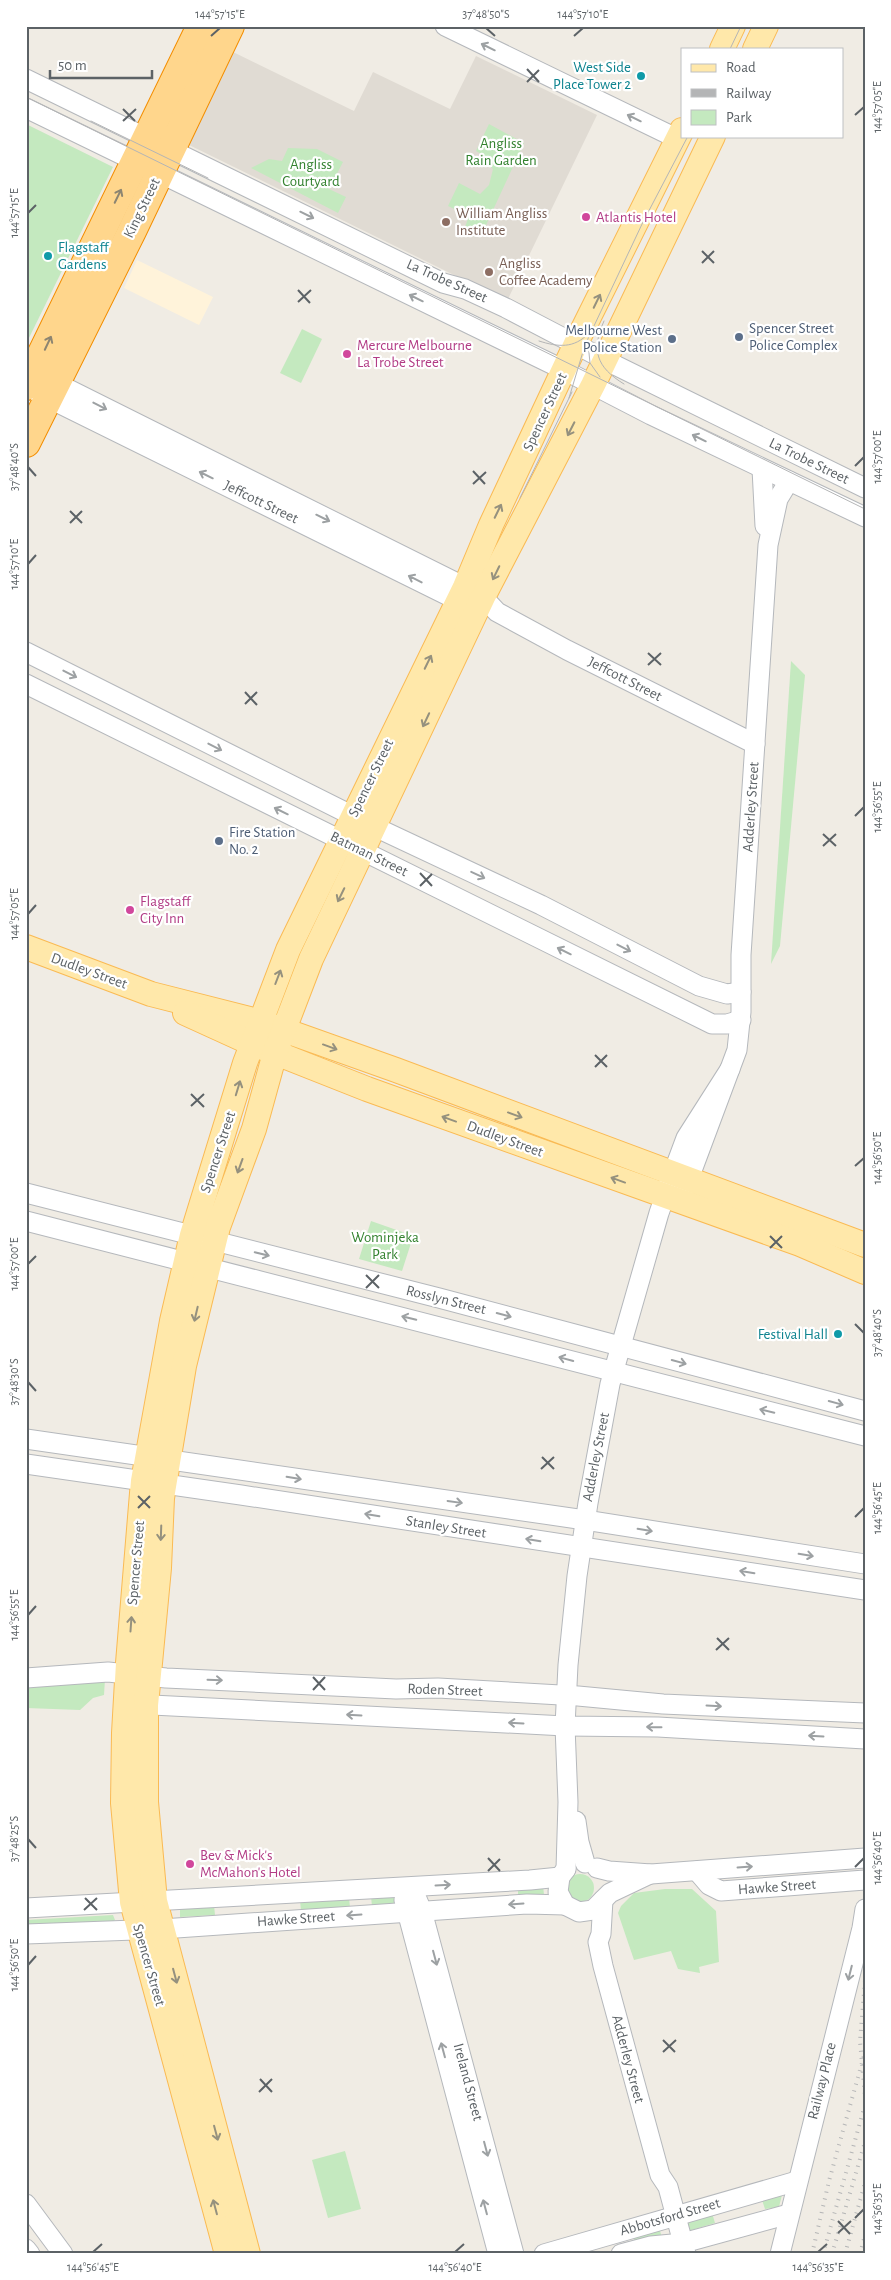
<svg xmlns="http://www.w3.org/2000/svg" width="891" height="2280" viewBox="0 0 891 2280" font-family="'Alegreya Sans',sans-serif">
<rect width="100%" height="100%" fill="#f0ece4"/>
<polygon fill="#fff3da" points="137,260 213,297 199,325 124,288"/>
<polygon fill="#e0dbd3" points="229,50 354,111 373,72 450,109 476,56 597,115 507,301 185,143"/>
<g fill="#c4e9bf">
<polygon points="26,124 113,167 26,344"/>
<polygon points="489,124 524,143 481,236 465,227 469,216 448,206 459,183 480,194 489,185 493,169 481,158 483,155 476,151"/>
<polygon points="288,148 317,149 343,162 329,189 346,197 338,213 251,168 269,159 282,161"/>
<polygon points="302,329 322,339 301,383 280,373"/>
<polygon points="791,661 805,675 780,946 771,964"/>
<polygon points="371,1221 408,1234 406,1241 411,1243 402,1271 359,1259"/>
<polygon points="105,1679 104,1695 93,1698 80,1710 26,1708 26,1685"/>
<circle cx="580" cy="1888" r="14"/>
<polygon points="543,1885 544,1895 518,1897 518,1887"/>
<polygon points="665,1889 692,1889 716,1911 719,1962 699,1967 700,1973 678,1969 671,1951 634,1960 618,1913 621,1906 634,1893"/>
<polygon points="395,1894 396,1906 372,1907 371,1896"/>
<polygon points="349,1897 350,1908 301,1911 300,1900"/>
<polygon points="214,1905 215,1915 180,1917 180,1908"/>
<polygon points="113,1915 115,1920 113,1922 26,1928 26,1920"/>
<polygon points="345,2151 361,2209 328,2218 312,2160"/>
<polygon points="782,2195 779,2207 765,2209 762,2200"/>
<polygon points="712,2213 715,2223 688,2231 685,2220"/>
<polygon points="659,2227 662,2238 636,2245 633,2235"/>
</g>
<g fill="none" stroke-linecap="round" stroke-linejoin="round">
<g stroke="#b5b8bc" stroke-width="21">
<g id="minor">
<polyline points="445,26 678,139"/>
<polyline points="26,79 443,283 465,289 506,308 617,366 865,488"/>
<polyline points="26,108 564,370 651,415 865,517"/>
<polyline points="46,378 465,587 483,597 497,612 567,650 755,744"/>
<polyline points="38,393 471,607"/>
<polyline points="762,469 765,526"/>
<polyline points="26,652 375,827 541,905 699,986 727,994 741,992"/>
<polyline points="26,684 712,1024 727,1024 741,1020"/>
<polyline points="684,1192 737,1050 741,1012 741,955 768,545 778,499 789,481"/>
<polyline points="26,1193 439,1298 865,1411"/>
<polyline points="26,1221 865,1436"/>
<polyline points="26,1439 585,1520 865,1564"/>
<polyline points="26,1464 241,1495 865,1590"/>
<polyline points="26,1678 108,1672 166,1678 396,1689 438,1688 578,1696 663,1704 865,1713"/>
<polyline points="132,1704 565,1726 658,1727 865,1739"/>
<polyline points="576,1821 579,1842 585,1863"/>
<polyline points="597,1868 609,1871 651,1874 865,1858"/>
<polyline points="566,1869 568,1802 565,1726 568,1665 577,1576 588,1503 610,1384 659,1213 673,1173 686,1138 730,1069"/>
<polyline points="566,1869 560,1877 558,1892 565,1905 579,1912 593,1910 610,1893 650,1874"/>
<polyline points="697,1871 709,1885 721,1891 865,1880"/>
<polyline points="417,1899 422,1911 514,2254"/>
<polyline points="404,1900 498,2254"/>
<polyline points="603,1900 601,1934 598,1942 603,1966 660,2175 668,2187 686,2254"/>
<polyline points="26,1908 530,1880 560,1877"/>
<polyline points="26,1934 162,1929 527,1904 565,1905"/>
<polyline points="26,2204 63,2254"/>
<polyline points="26,2249 30,2254"/>
<polyline points="544,2254 797,2181"/>
<polyline points="621,2254 651,2246 683,2243 789,2214"/>
<polyline points="780,2254 862,1928 865,1909"/>
</g>
</g>
<g stroke="#faba53" stroke-width="26">
<g id="major">
<polyline points="722,49 733,26"/>
<polyline points="755,49 766,26"/>
<polyline points="26,947 151,994 261,1022 396,1070 865,1245"/>
<polyline points="185,1013 253,1044 367,1089 800,1244 865,1272"/>
<polyline points="227,2254 132,1902 123,1803 124,1733 128,1663 143,1481 172,1321 192,1235 245,1063 288,950 465,587 491,525 580,335 682,130"/>
<polyline points="248,2254 155,1901 146,1802 146,1705 159,1568 162,1498 184,1366 218,1227 254,1129 275,1053 311,959 483,597 593,385 713,136"/>
</g>
</g>
<g stroke="#f48e00" stroke-width="30">
<g id="highway">
<polyline points="26,386 201,26"/>
<polyline points="26,443 132,231 230,26"/>
</g>
</g>
<use href="#minor" stroke="#fff" stroke-width="19"/>
<use href="#major" stroke="#ffe8aa" stroke-width="24"/>
<use href="#highway" stroke="#ffd68c" stroke-width="28"/>
<g stroke="#b4b5b6" stroke-width="1">
<polyline points="730,49 741,26"/>
<polyline points="26,97 865,509"/>
<polyline points="91,121 208,178"/>
<path d="M604 321C591 350 596 367 624 384"/>
<path d="M539 341C558 347 574 349 589 333"/>
<polyline points="588,343 590,363 600,377"/>
<polyline points="569,398 585,345 643,222 688,136"/>
<polyline points="520,498 572,392"/>
</g>
<g stroke="#b4b5b6" stroke-width="4" stroke-dasharray="1 6" stroke-linecap="butt">
<polyline points="865,1981 860,2041 865,2096"/>
<polyline points="812,2254 829,2181 865,2052"/>
<polyline points="823,2254 865,2105"/>
<polyline points="832,2254 865,2142"/>
<polyline points="845,2254 865,2183"/>
<polyline points="860,2254 865,2235"/>
</g>
</g>
<defs><path id="oneway-shaft" d="M-6 0H5M1.5-3L5.5 0L1.5 3" fill="none" stroke-width="1.6" stroke-linecap="round" stroke-linejoin="round" transform="scale(1.25)"/></defs>
<g stroke="#9da1a3">
<use href="#oneway-shaft" transform="translate(488 47) rotate(-154)"/>
<use href="#oneway-shaft" transform="translate(634 118) rotate(-154)"/>
<use href="#oneway-shaft" transform="translate(307 215) rotate(26)"/>
<use href="#oneway-shaft" transform="translate(416 298) rotate(-154)"/>
<use href="#oneway-shaft" transform="translate(100 406) rotate(27)"/>
<use href="#oneway-shaft" transform="translate(699 438) rotate(-154)"/>
<use href="#oneway-shaft" transform="translate(206 475) rotate(-154)"/>
<use href="#oneway-shaft" transform="translate(323 518) rotate(26)"/>
<use href="#oneway-shaft" transform="translate(415 579) rotate(-153)"/>
<use href="#oneway-shaft" transform="translate(70 674) rotate(27)"/>
<use href="#oneway-shaft" transform="translate(215 747) rotate(27)"/>
<use href="#oneway-shaft" transform="translate(281 811) rotate(-154)"/>
<use href="#oneway-shaft" transform="translate(478 875) rotate(25)"/>
<use href="#oneway-shaft" transform="translate(624 948) rotate(27)"/>
<use href="#oneway-shaft" transform="translate(564 951) rotate(-154)"/>
<use href="#oneway-shaft" transform="translate(262 1254) rotate(14)"/>
<use href="#oneway-shaft" transform="translate(504 1315) rotate(15)"/>
<use href="#oneway-shaft" transform="translate(409 1318) rotate(-166)"/>
<use href="#oneway-shaft" transform="translate(566 1359) rotate(-165)"/>
<use href="#oneway-shaft" transform="translate(679 1362) rotate(15)"/>
<use href="#oneway-shaft" transform="translate(836 1403) rotate(15)"/>
<use href="#oneway-shaft" transform="translate(767 1411) rotate(-166)"/>
<use href="#oneway-shaft" transform="translate(294 1478) rotate(9)"/>
<use href="#oneway-shaft" transform="translate(455 1502) rotate(8)"/>
<use href="#oneway-shaft" transform="translate(372 1515) rotate(-171)"/>
<use href="#oneway-shaft" transform="translate(645 1530) rotate(9)"/>
<use href="#oneway-shaft" transform="translate(533 1540) rotate(-171)"/>
<use href="#oneway-shaft" transform="translate(806 1555) rotate(9)"/>
<use href="#oneway-shaft" transform="translate(747 1572) rotate(-171)"/>
<use href="#oneway-shaft" transform="translate(215 1680) rotate(2)"/>
<use href="#oneway-shaft" transform="translate(714 1706) rotate(3)"/>
<use href="#oneway-shaft" transform="translate(354 1715) rotate(-177)"/>
<use href="#oneway-shaft" transform="translate(516 1723) rotate(-177)"/>
<use href="#oneway-shaft" transform="translate(654 1727) rotate(-179)"/>
<use href="#oneway-shaft" transform="translate(816 1736) rotate(-177)"/>
<use href="#oneway-shaft" transform="translate(745 1867) rotate(-4)"/>
<use href="#oneway-shaft" transform="translate(443 1885) rotate(-3)"/>
<use href="#oneway-shaft" transform="translate(516 1904) rotate(176)"/>
<use href="#oneway-shaft" transform="translate(354 1915) rotate(176)"/>
<use href="#oneway-shaft" transform="translate(435 1958) rotate(75)"/>
<use href="#oneway-shaft" transform="translate(850 1973) rotate(104)"/>
<use href="#oneway-shaft" transform="translate(443 2050) rotate(-105)"/>
<use href="#oneway-shaft" transform="translate(486 2149) rotate(75)"/>
<use href="#oneway-shaft" transform="translate(485 2207) rotate(-105)"/>
</g>
<g stroke="#8d8571">
<use href="#oneway-shaft" transform="translate(118 196) rotate(-64)"/>
<use href="#oneway-shaft" transform="translate(48 343) rotate(-65)"/>
</g>
<g stroke="#95917e">
<use href="#oneway-shaft" transform="translate(597 301) rotate(-64)"/>
<use href="#oneway-shaft" transform="translate(571 429) rotate(117)"/>
<use href="#oneway-shaft" transform="translate(498 511) rotate(-64)"/>
<use href="#oneway-shaft" transform="translate(496 573) rotate(116)"/>
<use href="#oneway-shaft" transform="translate(428 662) rotate(-64)"/>
<use href="#oneway-shaft" transform="translate(426 720) rotate(115)"/>
<use href="#oneway-shaft" transform="translate(341 895) rotate(116)"/>
<use href="#oneway-shaft" transform="translate(278 977) rotate(-69)"/>
<use href="#oneway-shaft" transform="translate(330 1047) rotate(20)"/>
<use href="#oneway-shaft" transform="translate(238 1088) rotate(-73)"/>
<use href="#oneway-shaft" transform="translate(515 1115) rotate(20)"/>
<use href="#oneway-shaft" transform="translate(449 1119) rotate(-160)"/>
<use href="#oneway-shaft" transform="translate(240 1166) rotate(110)"/>
<use href="#oneway-shaft" transform="translate(618 1180) rotate(-160)"/>
<use href="#oneway-shaft" transform="translate(196 1314) rotate(103)"/>
<use href="#oneway-shaft" transform="translate(161 1533) rotate(92)"/>
<use href="#oneway-shaft" transform="translate(131 1624) rotate(-86)"/>
<use href="#oneway-shaft" transform="translate(175 1976) rotate(75)"/>
<use href="#oneway-shaft" transform="translate(216 2133) rotate(75)"/>
<use href="#oneway-shaft" transform="translate(215 2207) rotate(-105)"/>
</g>
<path fill="none" stroke="#5c6266" stroke-width="2" d="M486 28 495 36M211 36 220 28M574 36 583 28M527 69 539 82M527 82 539 70M123 109 135 121M855 115 864 107M123 121 136 109M28 213 36 205M702 251 714 263M702 263 714 251M298 290 310 303M298 302 311 290M855 466 864 457M28 467 36 476M473 471 485 484M473 484 486 472M70 511 82 523M70 523 82 511M28 564 36 555M648 653 661 665M648 665 661 653M245 692 257 705M245 704 257 692M855 816 864 807M823 834 836 846M823 846 836 834M420 873 432 886M420 886 432 874M28 914 36 905M595 1055 607 1067M595 1067 607 1055M191 1094 204 1107M191 1106 204 1094M855 1166 864 1158M770 1236 782 1248M770 1248 782 1236M28 1264 36 1256M366 1275 379 1288M366 1288 379 1275M855 1324 864 1333M28 1382 36 1391M542 1457 554 1469M541 1469 554 1457M138 1496 150 1508M138 1508 150 1496M855 1517 864 1508M28 1615 36 1606M717 1638 729 1650M716 1650 729 1638M313 1677 325 1690M313 1690 325 1677M28 1839 36 1848M488 1858 500 1871M855 1867 864 1858M488 1871 500 1859M85 1898 97 1910M84 1910 97 1898M28 1965 36 1956M663 2040 675 2052M663 2052 676 2040M260 2079 272 2092M259 2092 272 2079M855 2218 864 2209M838 2221 850 2234M838 2233 851 2221M93 2252 102 2244M455 2252 464 2244M818 2252 827 2244"/>
<g fill="#0f9aa8" stroke="#fff" stroke-width="2">
<circle cx="641" cy="76" r="5"/>
<circle cx="48" cy="256" r="5"/>
<circle cx="838" cy="1334" r="5"/>
</g>
<g fill="#d1479c" stroke="#fff" stroke-width="2">
<circle cx="586" cy="217" r="5"/>
<circle cx="347" cy="354" r="5"/>
<circle cx="130" cy="910" r="5"/>
<circle cx="190" cy="1864" r="5"/>
</g>
<g fill="#8d6e63" stroke="#fff" stroke-width="2">
<circle cx="446" cy="222" r="5"/>
<circle cx="489" cy="272" r="5"/>
</g>
<g fill="#5c6f8a" stroke="#fff" stroke-width="2">
<circle cx="739" cy="337" r="5"/>
<circle cx="672" cy="339" r="5"/>
<circle cx="219" cy="841" r="5"/>
</g>
<g text-anchor="middle" dominant-baseline="central" stroke-width="4.5" stroke-linejoin="round" paint-order="stroke">
<g font-size="15" fill="#0d838f" stroke="#fff" text-anchor="end">
<text x="631" y="67">West Side<tspan x="631" dy="17">Place Tower 2</tspan></text>
<text x="58" y="247" text-anchor="start">Flagstaff<tspan x="58" dy="17">Gardens</tspan></text>
<text x="828" y="1334">Festival Hall</text>
</g>
<g font-size="15" fill="#33822f" stroke="#fff">
<text x="501" y="143">Angliss<tspan x="501" dy="17">Rain Garden</tspan></text>
<text x="311" y="164">Angliss<tspan x="311" dy="17">Courtyard</tspan></text>
<text x="385" y="1237">Wominjeka<tspan x="385" dy="17">Park</tspan></text>
</g>
<g font-size="15" fill="#5c6266" stroke="#fff">
<text transform="translate(142 208) rotate(-64)">King Street</text>
<text transform="translate(447 281) rotate(24)">La Trobe Street</text>
<text transform="translate(545 412) rotate(-65)">Spencer Street</text>
<text transform="translate(809 461) rotate(26)">La Trobe Street</text>
<text transform="translate(261 502) rotate(26)">Jeffcott Street</text>
<text transform="translate(625 679) rotate(27)">Jeffcott Street</text>
<text transform="translate(371 778) rotate(-64)">Spencer Street</text>
<text transform="translate(751 807) rotate(-86)">Adderley Street</text>
<text transform="translate(369 854) rotate(26)">Batman Street</text>
<text transform="translate(89 971) rotate(20)">Dudley Street</text>
<text transform="translate(505 1139) rotate(20)">Dudley Street</text>
<text transform="translate(218 1152) rotate(-72)">Spencer Street</text>
<text transform="translate(446 1300) rotate(14)">Rosslyn Street</text>
<text transform="translate(596 1457) rotate(-79)">Adderley Street</text>
<text transform="translate(446 1527) rotate(9)">Stanley Street</text>
<text transform="translate(136 1563) rotate(-85)">Spencer Street</text>
<text transform="translate(445 1690) rotate(2)">Roden Street</text>
<text transform="translate(777 1887) rotate(-4)">Hawke Street</text>
<text transform="translate(296 1919) rotate(-4)">Hawke Street</text>
<text transform="translate(149 1965) rotate(74)">Spencer Street</text>
<text transform="translate(628 2059) rotate(75)">Adderley Street</text>
<text transform="translate(822 2081) rotate(-76)">Railway Place</text>
<text transform="translate(468 2082) rotate(75)">Ireland Street</text>
<text transform="translate(670 2217) rotate(-16)">Abbotsford Street</text>
</g>
<g font-size="15" fill="#785e54" stroke="#fff" text-anchor="start">
<text x="456" y="213">William Angliss<tspan x="456" dy="17">Institute</tspan></text>
<text x="499" y="263">Angliss<tspan x="499" dy="17">Coffee Academy</tspan></text>
</g>
<g font-size="15" fill="#b23c85" stroke="#fff" text-anchor="start">
<text x="596" y="217">Atlantis Hotel</text>
<text x="357" y="345">Mercure Melbourne<tspan x="357" dy="17">La Trobe Street</tspan></text>
<text x="140" y="901">Flagstaff<tspan x="140" dy="17">City Inn</tspan></text>
<text x="200" y="1855">Bev &amp; Mick's<tspan x="200" dy="17">McMahon's Hotel</tspan></text>
</g>
<g font-size="15" fill="#4e5e75" stroke="#fff" text-anchor="start">
<text x="749" y="328">Spencer Street<tspan x="749" dy="17">Police Complex</tspan></text>
<text x="662" y="330" text-anchor="end">Melbourne West<tspan x="662" dy="17">Police Station</tspan></text>
<text x="229" y="832">Fire Station<tspan x="229" dy="17">No. 2</tspan></text>
</g>
</g>
<rect width="891" height="2280" fill="none" stroke="#ffffff" stroke-width="55"/>
<rect x="681" y="48" width="162" height="90" fill="#ffffff" stroke="#bec0c2"/>
<rect x="691" y="64" width="25" height="8" fill="#ffe8aa" stroke="#bec0c2"/>
<text x="726" y="72" font-size="15" fill="#5c6266">Road</text>
<rect x="691" y="89" width="25" height="8" fill="#b4b5b6" stroke="#bec0c2"/>
<text x="726" y="98" font-size="15" fill="#5c6266">Railway</text>
<rect x="691" y="110" width="25" height="15" fill="#c4e9bf" stroke="#bec0c2"/>
<text x="726" y="122" font-size="15" fill="#5c6266">Park</text>
<path d="M50 70v8h102v-8" fill="none" stroke="#5c6266" stroke-width="2.5"/>
<text x="58" y="70" font-size="15" fill="#5c6266" stroke="#ffffff" stroke-width="4" paint-order="stroke">50 m</text>
<rect x="28" y="28" width="836" height="2224" fill="none" stroke="#5c6266" stroke-width="2"/>
<g font-size="12" text-anchor="middle" fill="#5c6266">
<text x="220" y="18">144°57'15"E</text>
<text x="486" y="18">37°48'50"S</text>
<text x="583" y="18">144°57'10"E</text>
<text transform="translate(877 107) rotate(-90)" y="4">144°57'05"E</text>
<text transform="translate(14 213) rotate(-90)" y="4">144°57'15"E</text>
<text transform="translate(877 457) rotate(-90)" y="4">144°57'00"E</text>
<text transform="translate(14 467) rotate(-90)" y="4">37°48'40"S</text>
<text transform="translate(14 564) rotate(-90)" y="4">144°57'10"E</text>
<text transform="translate(877 807) rotate(-90)" y="4">144°56'55"E</text>
<text transform="translate(14 914) rotate(-90)" y="4">144°57'05"E</text>
<text transform="translate(877 1158) rotate(-90)" y="4">144°56'50"E</text>
<text transform="translate(14 1264) rotate(-90)" y="4">144°57'00"E</text>
<text transform="translate(877 1333) rotate(-90)" y="4">37°48'40"S</text>
<text transform="translate(14 1382) rotate(-90)" y="4">37°48'30"S</text>
<text transform="translate(877 1508) rotate(-90)" y="4">144°56'45"E</text>
<text transform="translate(14 1615) rotate(-90)" y="4">144°56'55"E</text>
<text transform="translate(14 1839) rotate(-90)" y="4">37°48'25"S</text>
<text transform="translate(877 1858) rotate(-90)" y="4">144°56'40"E</text>
<text transform="translate(14 1965) rotate(-90)" y="4">144°56'50"E</text>
<text transform="translate(877 2209) rotate(-90)" y="4">144°56'35"E</text>
<text x="93" y="2271">144°56'45"E</text>
<text x="455" y="2271">144°56'40"E</text>
<text x="818" y="2271">144°56'35"E</text>
</g>
</svg>
